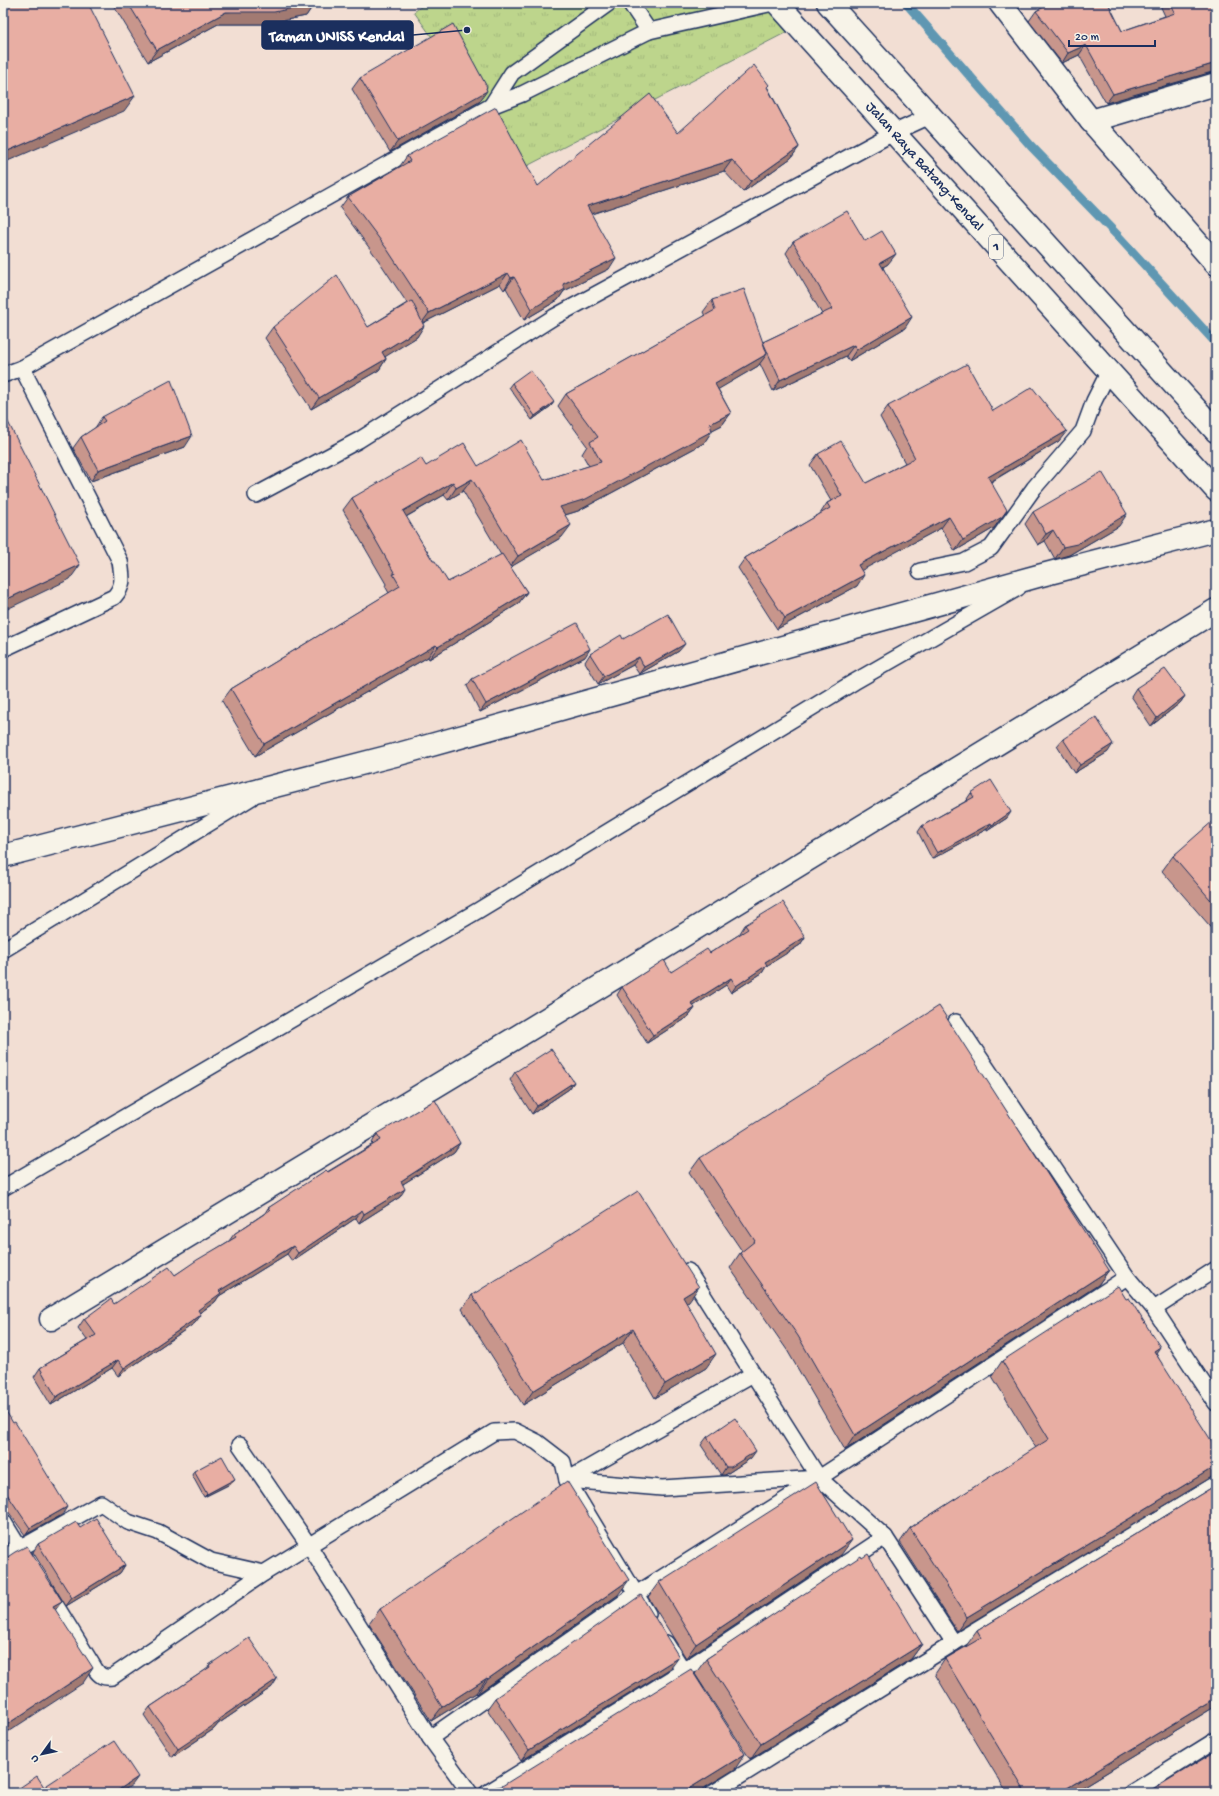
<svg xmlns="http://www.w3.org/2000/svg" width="1219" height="1796" viewBox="0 0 1219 1796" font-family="'Gochi Hand',sans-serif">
<defs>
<pattern id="park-tufts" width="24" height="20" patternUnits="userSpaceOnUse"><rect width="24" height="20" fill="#bdd58c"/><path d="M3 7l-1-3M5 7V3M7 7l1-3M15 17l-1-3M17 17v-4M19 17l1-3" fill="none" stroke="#a2b77b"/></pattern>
</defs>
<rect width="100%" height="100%" fill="#f2ded3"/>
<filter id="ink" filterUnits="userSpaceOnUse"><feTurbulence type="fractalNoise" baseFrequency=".025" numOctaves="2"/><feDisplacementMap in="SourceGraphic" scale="8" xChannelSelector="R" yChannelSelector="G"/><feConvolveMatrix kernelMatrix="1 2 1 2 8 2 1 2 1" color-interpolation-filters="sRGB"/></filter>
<g filter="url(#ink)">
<polygon fill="url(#park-tufts)" stroke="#6c8275" points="426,3 762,3 787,32 525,167 414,12"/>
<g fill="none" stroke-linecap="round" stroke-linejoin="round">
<polyline stroke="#5f97b2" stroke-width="9" points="906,3 1031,146 1119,237 1216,343"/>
<g stroke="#1b2f5e" stroke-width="18">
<g id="lane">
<polyline points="630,3 649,31"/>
<polyline points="491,106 512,73 609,3"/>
<polyline points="3,375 22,368 491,106 522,94 649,31 773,3"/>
<polyline points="256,495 359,440 554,317 893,133 930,116"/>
<polyline points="920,571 964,562 991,548 1034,488 1083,431 1094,401 1109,371"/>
<path d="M3 649 114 597C125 585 122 576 120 561L22 368"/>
<polyline points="3,950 252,797"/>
<polyline points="956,1022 1127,1277 1154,1309 1216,1403"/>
<polyline points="3,1188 479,910 854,682 1018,588"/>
<polyline points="688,1271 819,1478 885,1537 954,1643"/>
<polyline points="1154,1309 1216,1269"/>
<polyline points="240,1445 308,1544 430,1738 470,1793"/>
<polyline points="3,1521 25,1557"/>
<polyline points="3,1558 101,1503 128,1522 158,1532 211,1561 264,1573 494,1432 515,1431 537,1442 563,1462 567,1480 662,1488 819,1478 1127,1277"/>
<path d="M47 1591 95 1669C100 1676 103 1678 112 1677L264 1573"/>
<polyline points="648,1614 567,1480 753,1374"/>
<polyline points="666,1643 695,1689"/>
<polyline points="430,1738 636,1594 818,1479"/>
<polyline points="487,1793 683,1671 885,1537"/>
<polyline points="713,1793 954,1643 1216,1484"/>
<polyline points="1131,1793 1216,1740"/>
</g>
</g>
<g stroke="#1b2f5e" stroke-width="25">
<g id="street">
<polyline points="1000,3 1091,121 1216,264"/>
<polyline points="1091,121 1216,84"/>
<polyline points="3,856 399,754 1038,576 1216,530"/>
<polyline points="51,1319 596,989 1216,610"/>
</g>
</g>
<g stroke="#1b2f5e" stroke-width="25">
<g id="highway">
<polyline points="777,3 1216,490"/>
<polyline points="828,3 1216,431"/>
</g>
</g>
<use href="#lane" stroke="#f7f3e8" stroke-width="15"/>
<use href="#street" stroke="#f7f3e8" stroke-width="22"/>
<use href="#highway" stroke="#f7f3e8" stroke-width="22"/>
</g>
<g fill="#c8968c" stroke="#1b2f5e" fill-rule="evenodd">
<polygon points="112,3 314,3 314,4 306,16 266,24 218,24 148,62"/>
<polygon points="1045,3 1108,3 1122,31 1165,16 1159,3 1216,3 1216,72 1212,72 1106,103 1079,55 1062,63 1029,21 1036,11 1046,6"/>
<polygon points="360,78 486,89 479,102 390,152 352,89"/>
<polygon points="768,88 799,147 791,158 743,192 724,171 591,214 609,269 564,291 558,300 524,320 506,288 504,290 500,284 423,323 417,337 385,356 386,359 379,370 311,409 265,338 273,327 368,327 407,303 379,261 340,208 348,197 400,166 407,156 538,186 678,133"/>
<path d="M865 241 888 264 883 267 905 328 849 361 846 356 773 391 760 364 758 366 718 389 731 413 722 425 712 430 704 443 578 511 565 515 562 537 510 567 527 592 518 604 429 659 428 657 255 756 222 701 231 689 389 593 385 586 386 584 343 510 352 498 426 466H478L544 480 589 466 582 454 587 446 558 406 566 394 705 316 703 312 712 300 763 342 822 314 786 253 793 242ZM463 491 501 555 448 582 433 561 406 517 444 495 448 500Z"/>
<polygon points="512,383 554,402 551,406 532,420 509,387"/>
<polygon points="888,406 993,411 1059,441 991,482 994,528 955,551 941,528 861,570 857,586 777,629 738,568 745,558 820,514 827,503 831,501 810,465 818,454 866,483 905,463 880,417"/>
<polygon points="102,417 185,447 91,481 73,448 81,437 95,428"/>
<polygon points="1033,512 1119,526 1069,555 1055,559 1045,541 1038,545 1025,524"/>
<polygon points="623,639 679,651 639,674 633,665 598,684 585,662 590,654"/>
<polygon points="585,657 480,712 467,686 472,679"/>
<polygon points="1136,688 1185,696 1180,703 1151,726 1131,696"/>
<polygon points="1063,739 1108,752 1074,773 1057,746"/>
<polygon points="971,793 1007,818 987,831 987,829 932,859 918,832 922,826 968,800 967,799"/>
<polygon points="1216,823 1216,933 1162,871 1173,856"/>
<polygon points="745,925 805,937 800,945 767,965 762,973 731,993 726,985 693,1006 695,1008 689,1016 647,1043 617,995 622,987 671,972 710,953 740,934 740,933"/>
<polygon points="515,1072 574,1082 569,1089 532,1114 510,1080"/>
<polygon points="377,1134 460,1143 454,1152 403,1184 400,1197 359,1223 356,1218 292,1261 287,1254 219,1296 215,1302 200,1313 195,1323 118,1376 112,1368 51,1405 34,1377 40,1368 87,1340 78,1328 84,1319 114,1304 175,1275 229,1241 234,1234 265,1213 268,1208 373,1144 372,1143"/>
<polygon points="700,1158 1109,1270 1098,1285 845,1450 787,1350 730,1268 740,1253 742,1251 689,1173"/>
<polygon points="472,1295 689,1301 686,1303 706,1368 655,1398 623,1343 523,1405 462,1309"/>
<polygon points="1156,1353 1215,1475 957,1631 900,1542 910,1528 1036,1448 992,1376 1002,1361"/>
<polygon points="3,1406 62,1515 25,1535 3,1504"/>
<polygon points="707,1437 751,1458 725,1475 721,1475 701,1445"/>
<polygon points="194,1471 232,1483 204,1497 192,1475"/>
<polygon points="1216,1485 1216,1706 1073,1793 1007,1793 935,1674 945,1659 966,1646 977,1631"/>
<polygon points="80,1528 125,1565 120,1573 66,1606 33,1552 38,1544"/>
<polygon points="841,1555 686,1658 648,1597 659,1582"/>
<polygon points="862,1558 922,1644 911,1659 750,1759 695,1674 706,1659"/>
<polygon points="618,1595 477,1694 476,1693 431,1721 369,1624 380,1609"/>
<polygon points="209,1665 272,1687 218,1724 214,1729 172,1757 144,1715 150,1707 207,1669"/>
<polygon points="671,1668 521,1761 487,1709 495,1698"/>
<polygon points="735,1769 696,1793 488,1793 492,1788"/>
</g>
<g fill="#a27a72" stroke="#1b2f5e">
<polygon points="314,4 306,16 266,24 218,24 148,62 157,50 226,12"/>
<polygon points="1086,45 1079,55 1062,63 1068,53"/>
<polygon points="1216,63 1216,72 1212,72 1106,103 1113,94"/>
<polygon points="487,87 483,93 487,91 479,102 390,152 398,141"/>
<polygon points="135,96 124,111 3,163 3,153"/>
<polygon points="799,147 791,158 743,192 751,181"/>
<polygon points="732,160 724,171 579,218 587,206"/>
<polygon points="896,254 888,264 873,273 880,263"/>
<polygon points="616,258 609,269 564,291 558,300 524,320 532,309 563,284"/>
<polygon points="508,273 500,284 421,324 429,313"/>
<polygon points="514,277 506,288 504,290 511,278"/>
<polygon points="912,317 905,328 849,361 856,350"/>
<polygon points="424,326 417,337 375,363 382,352"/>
<polygon points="854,345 846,356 773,391 780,380"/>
<polygon points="767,354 758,366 707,396 715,384"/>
<polygon points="386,359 379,370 311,409 319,398"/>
<polygon points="554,402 551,406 532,420 535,416"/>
<polygon points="731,413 722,425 701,436 710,424"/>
<polygon points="712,431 704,443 578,511 552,519 560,507"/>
<polygon points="1067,431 1059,441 980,488 988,477"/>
<polygon points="192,436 185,447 91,481 98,470"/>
<polygon points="472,479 463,491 448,500 456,488"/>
<polygon points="453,482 444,495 395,523 403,511"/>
<polygon points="1007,510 994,528 955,551 963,540"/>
<polygon points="1127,514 1119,526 1069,555 1055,559 1063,547"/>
<polygon points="949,517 941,528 851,576 858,565"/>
<polygon points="571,525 562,537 509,568 518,556"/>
<polygon points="1053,530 1045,541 1038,545 1046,534"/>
<polygon points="80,565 70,579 3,611 3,601"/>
<polygon points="864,575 857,586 777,629 785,618"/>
<polygon points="527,592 518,604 429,659 438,647"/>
<polygon points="685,644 679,651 639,674 644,667"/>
<polygon points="436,645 428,657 255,756 264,744"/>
<polygon points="590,649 585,657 480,712 486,704"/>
<polygon points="639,657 633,665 598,684 604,676"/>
<polygon points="1185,696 1180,703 1151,726 1157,718"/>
<polygon points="1113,744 1108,752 1074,773 1080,765"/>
<polygon points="1011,812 1007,818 987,831 992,825"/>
<polygon points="991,823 987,829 932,859 937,853"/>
<polygon points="805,937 800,945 760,970 765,962"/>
<polygon points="767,965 762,973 731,993 736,986"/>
<polygon points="731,978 726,985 686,1011 691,1003"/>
<polygon points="695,1008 689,1016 647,1043 653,1035"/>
<polygon points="574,1082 569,1089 532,1114 537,1106"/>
<polygon points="460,1143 454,1152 395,1189 401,1181"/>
<polygon points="405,1189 400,1197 359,1223 364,1214"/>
<polygon points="362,1210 356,1218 292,1261 298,1253"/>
<polygon points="293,1246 287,1254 219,1296 215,1302 192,1318 198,1310 219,1291"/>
<polygon points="1109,1270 1098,1285 845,1450 855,1435"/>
<polygon points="699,1287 689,1301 673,1311 683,1297"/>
<polygon points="201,1315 195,1323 118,1376 124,1368"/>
<polygon points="633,1329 623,1343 523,1405 533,1391"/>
<polygon points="1160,1347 1150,1362 1154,1351"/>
<polygon points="716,1354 706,1368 655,1398 665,1384"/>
<polygon points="118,1360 112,1368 51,1405 56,1397"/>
<polygon points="756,1451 751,1458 725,1475 721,1475 726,1467"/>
<polygon points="1216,1466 1216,1473 1215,1475 957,1631 967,1617"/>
<polygon points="235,1479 232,1483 204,1497 207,1494"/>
<polygon points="67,1507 62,1515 25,1535 30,1528"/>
<polygon points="852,1540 841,1555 686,1658 696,1644"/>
<polygon points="125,1565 120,1573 66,1606 72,1598"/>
<polygon points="629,1580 618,1595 477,1694 488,1679"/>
<polygon points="62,1601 51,1616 53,1606"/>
<polygon points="922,1644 911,1659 750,1759 761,1744"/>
<polygon points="679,1657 671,1668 521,1761 529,1750"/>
<polygon points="93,1668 83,1683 3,1735 3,1727"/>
<polygon points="487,1678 476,1693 431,1721 442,1707"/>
<polygon points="277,1679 272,1687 218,1724 214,1729 172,1757 178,1749 219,1719"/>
<polygon points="1216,1698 1216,1706 1073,1793 1059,1793"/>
<polygon points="745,1754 735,1769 696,1793 682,1793"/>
<polygon points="138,1777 132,1785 120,1793 114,1793"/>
</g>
<g fill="#e8aea3" stroke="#1b2f5e">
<polygon points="3,3 88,3 135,96 3,153"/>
<polygon points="128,3 314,3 314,4 274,12 226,12 157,50"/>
<polygon points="1052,3 1108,3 1122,31 1175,13 1170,3 1216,3 1216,63 1113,94 1086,45 1068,53 1036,11"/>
<polygon points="453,24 487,87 486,88 487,91 398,141 360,78"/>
<polygon points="754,65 769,85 767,87 799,147 751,181 732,160 587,206 616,258 563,284 565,289 532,309 514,277 511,278 508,273 429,313 387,249 348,197 410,161 407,156 496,107 538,186 650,94 678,133"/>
<polygon points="847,211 865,241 882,231 896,254 880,263 912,317 856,350 854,345 780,380 763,342 832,309 793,242"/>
<polygon points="337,275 368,327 412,301 424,326 382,352 386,359 319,398 273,327"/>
<polygon points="744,289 767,354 715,384 731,413 710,424 712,431 586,499 560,507 571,525 518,556 472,479 456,488 453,482 403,511 433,561 435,561 448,582 502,554 527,592 438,647 436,645 264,744 231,689 400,586 393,574 395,574 352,498 421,458 426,466 464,443 478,466 521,440 544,480 601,462 590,442 598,437 566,394 715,310 712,300"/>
<polygon points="967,364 993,411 1032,387 1067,431 988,477 1007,510 1002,517 963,540 949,517 858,565 864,575 785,618 745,558 830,508 827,503 842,496 818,454 841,441 866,483 915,458 888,406"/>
<polygon points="530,370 554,402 535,416 512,383"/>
<polygon points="171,380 192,436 98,470 81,437 105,421 102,417"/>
<polygon points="3,412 80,565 3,601"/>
<polygon points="1102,472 1127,514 1077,544 1063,547 1053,530 1046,534 1033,512"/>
<polygon points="668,614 685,644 644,667 639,657 604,676 590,654 621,635 623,639"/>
<polygon points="577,623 590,649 486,704 472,679"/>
<polygon points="1165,669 1185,696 1157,718 1136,688"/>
<polygon points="1096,717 1113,744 1080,765 1063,739"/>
<polygon points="991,780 1011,812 992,825 991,823 937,853 922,826 974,797 971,793"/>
<polygon points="1214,820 1216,823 1216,906 1173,856"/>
<polygon points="783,902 805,937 765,962 767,965 736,986 731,978 691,1003 695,1008 653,1035 622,987 664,960 671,972 707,949 710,953 748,929 745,925"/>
<polygon points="939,1006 1109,1270 855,1435 798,1336 740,1253 755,1241 700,1158"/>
<polygon points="551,1049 574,1082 537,1106 515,1072"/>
<polygon points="435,1100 460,1143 401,1181 405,1189 364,1214 362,1210 298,1253 293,1246 219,1291 221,1293 198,1310 201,1315 124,1368 118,1360 56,1397 40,1368 96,1335 84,1319 111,1299 114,1304 169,1267 175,1275 197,1260 236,1237 234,1234 270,1210 268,1208 326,1170 328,1172 381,1140 377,1134"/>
<polygon points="638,1191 699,1287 683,1297 716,1354 665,1384 633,1329 533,1391 472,1295"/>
<polygon points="1118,1286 1126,1299 1129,1298 1160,1347 1154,1351 1216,1448 1216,1466 967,1617 910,1528 1049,1439 1002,1361"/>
<polygon points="3,1406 13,1423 15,1422 67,1507 30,1528 3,1488 3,1486 5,1485 3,1482"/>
<polygon points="735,1418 756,1451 731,1467 726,1467 707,1437"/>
<polygon points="222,1456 235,1479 207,1494 194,1471"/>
<polygon points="567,1481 629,1580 488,1679 487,1678 442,1707 380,1609"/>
<polygon points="816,1482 852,1540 696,1644 659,1582"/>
<polygon points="1216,1485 1216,1698 1059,1793 1026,1793 945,1659 981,1638 977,1631"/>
<polygon points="96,1518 125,1565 72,1598 38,1544 76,1522 80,1528"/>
<polygon points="27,1546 62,1601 53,1606 93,1668 3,1727 3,1560 15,1552"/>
<polygon points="868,1554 922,1644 761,1744 706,1659 861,1556 862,1558"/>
<polygon points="641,1595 679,1657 529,1750 495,1698"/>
<polygon points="249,1638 277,1679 219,1719 220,1721 178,1749 150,1707 210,1667 209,1665"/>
<polygon points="691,1669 745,1754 682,1793 495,1793 492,1788 502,1786"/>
<polygon points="114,1741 138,1777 114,1793 12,1793 37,1776 44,1787"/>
<polygon points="1216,1751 1216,1793 1147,1793"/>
</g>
</g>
<g text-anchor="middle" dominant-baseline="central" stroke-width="3" stroke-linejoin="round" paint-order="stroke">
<rect fill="#f7f3e8" stroke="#5d6a87" stroke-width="1" x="989" y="235" width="14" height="24" rx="3"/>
<g font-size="14" font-weight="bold" fill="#1b2f5e">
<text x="996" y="247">1</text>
</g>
<g font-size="15" fill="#1b2f5e" stroke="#f7f3e8">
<text transform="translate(924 167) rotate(48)">Jalan Raya Batang-Kendal</text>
</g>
</g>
<path fill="none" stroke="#1b2f5e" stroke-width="1.5" d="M467 30L413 35"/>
<circle fill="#1b2f5e" stroke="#f7f3e8" stroke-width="1.5" cx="467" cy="30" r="4"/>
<rect fill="#1b2f5e" stroke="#1b2f5e" stroke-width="1.5" x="262" y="21" width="151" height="28" rx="4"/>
<g font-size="16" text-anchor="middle" font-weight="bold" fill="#fff">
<text x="337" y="41">Taman UNISS Kendal</text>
</g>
<rect width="1219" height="1796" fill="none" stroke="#f7f3e8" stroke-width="16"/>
<rect x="8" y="8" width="1203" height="1780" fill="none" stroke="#1b2f5e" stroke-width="1.5" filter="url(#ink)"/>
<g transform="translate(42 1754) rotate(237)" stroke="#f7f3e8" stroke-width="3" paint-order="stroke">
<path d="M0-3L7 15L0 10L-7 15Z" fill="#1b2f5e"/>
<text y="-6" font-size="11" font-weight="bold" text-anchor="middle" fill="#1b2f5e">U</text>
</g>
<path d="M1069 40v6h86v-6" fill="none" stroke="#1b2f5e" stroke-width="2"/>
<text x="1075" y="40" font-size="12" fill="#1b2f5e" stroke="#f7f3e8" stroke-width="3" paint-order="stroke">20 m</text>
</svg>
